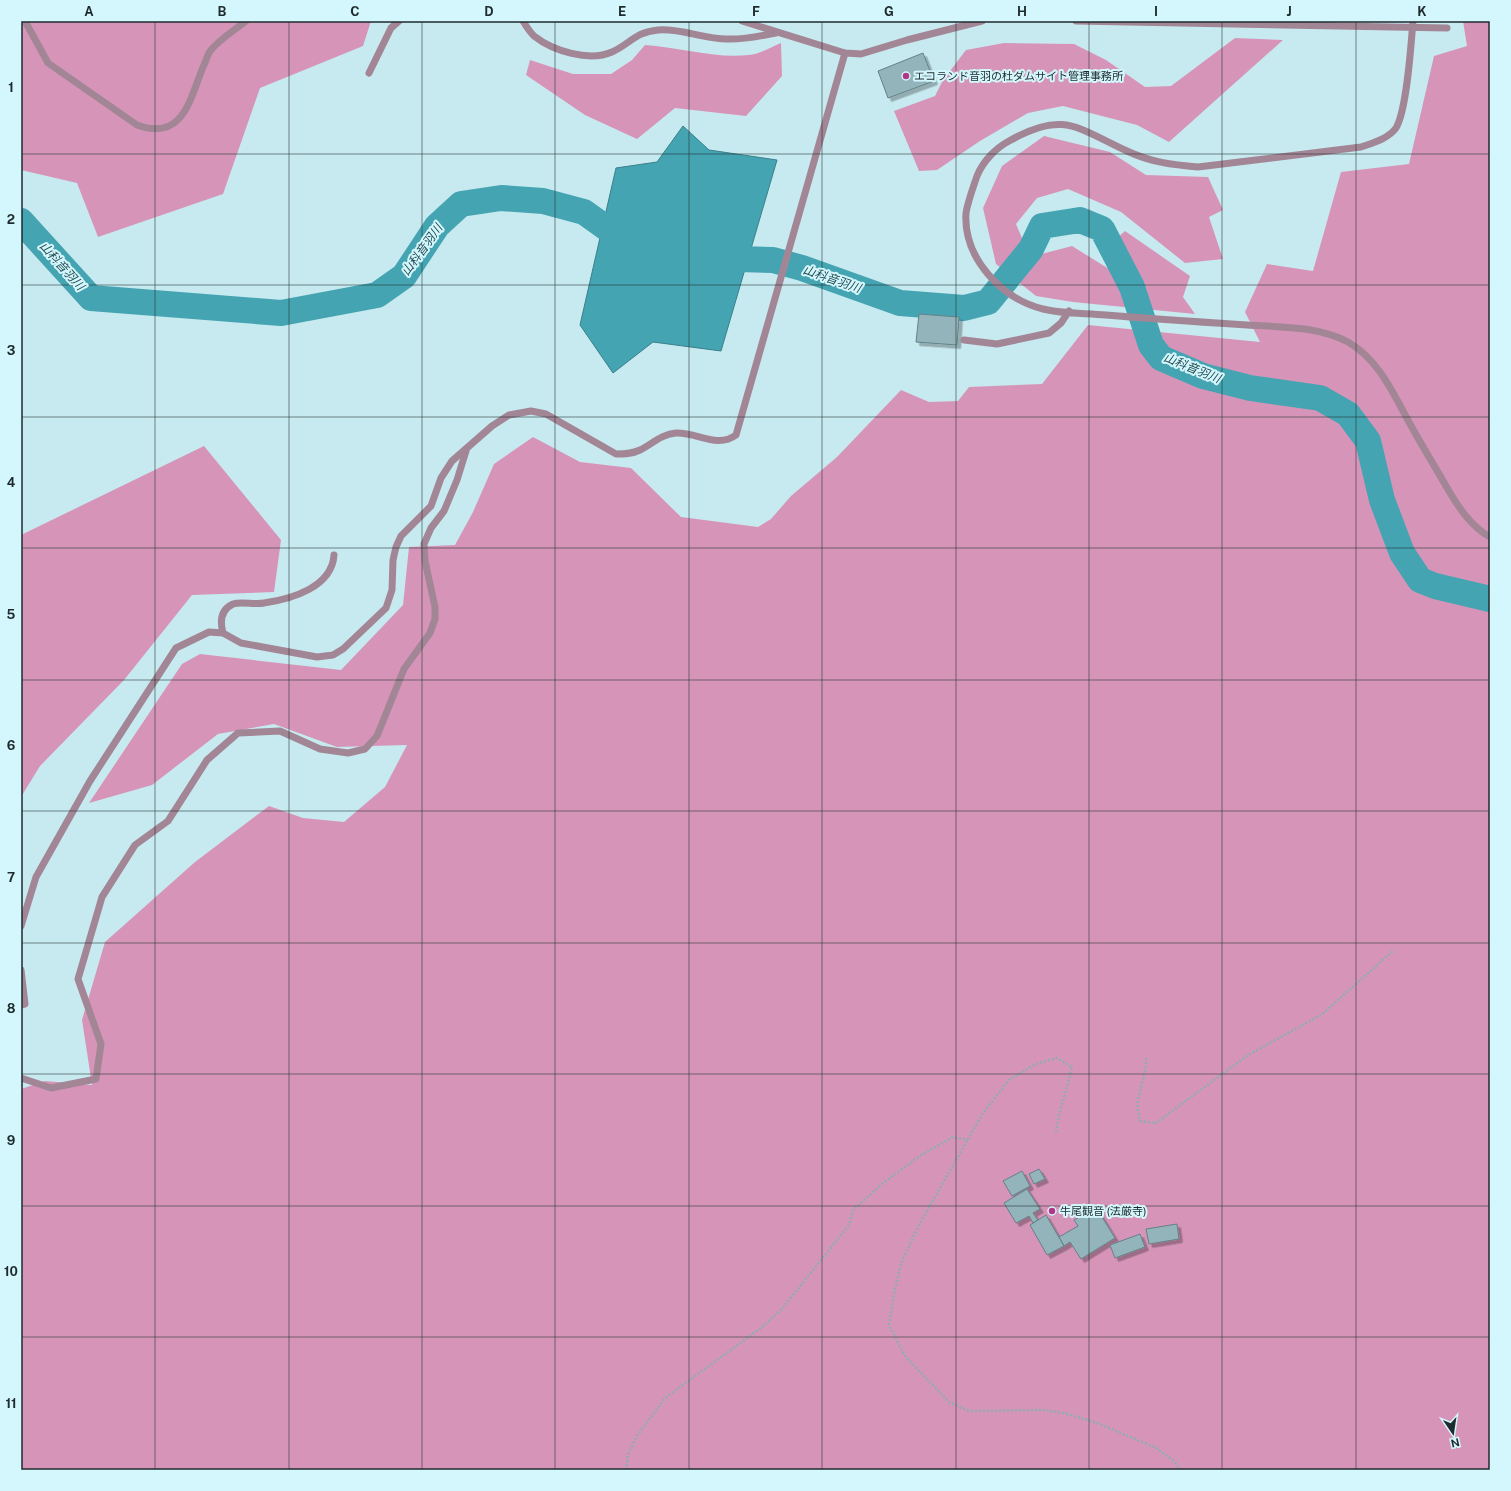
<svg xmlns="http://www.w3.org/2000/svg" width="1511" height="1491" viewBox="0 0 1511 1491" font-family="'Public Sans','Noto Sans JP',sans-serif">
<defs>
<filter id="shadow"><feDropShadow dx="3.5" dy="3.5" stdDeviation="0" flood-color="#0004"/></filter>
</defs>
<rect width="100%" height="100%" fill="#c7eaf0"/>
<g fill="#d695b8">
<polygon points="21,21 371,21 363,46 260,88 223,194 98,237 77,183 21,170"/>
<polygon points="1463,21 1490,21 1490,1470 21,1470 21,1089 45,1081 92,1085 82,1020 105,942 195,862 269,806 303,818 344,822 385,787 407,745 337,747 274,724 218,734 152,785 89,803 182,664 200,654 341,670 403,605 409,547 455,545 473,512 494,464 533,437 580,462 631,468 681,517 758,527 771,519 791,496 837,457 901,390 929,402 958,401 969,387 1042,384 1088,325 1260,342 1245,312 1267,264 1313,271 1341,172 1409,164 1434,56 1467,46"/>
<polygon points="1235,38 1283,40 1169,142 1137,125 1063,106 1028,113 980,141 937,170 919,171 894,111 935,96 943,80 966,50 1004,43 1074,44 1106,60 1145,87 1171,86"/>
<path d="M781 43 782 76 746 116 675 108 637 139 585 115 526 75 530 60 573 74H611L632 60 645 45C679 47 715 59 749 55 760 54 771 47 781 43Z"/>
<polygon points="1044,136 1110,152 1146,175 1208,177 1223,210 1209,217 1223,259 1185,263 1121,212 1068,189 1037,198 1016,224 1030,257 1072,246 1109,269 1123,286 1132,274 1115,240 1125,231 1190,276 1183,297 1195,314 1073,302 1036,296 996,264 983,208 1002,166"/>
<polygon points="204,446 281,540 274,592 192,595 124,680 40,766 21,797 21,535"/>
</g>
<polygon fill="#45a4b2" stroke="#39808a" points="683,126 709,150 777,160 721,351 653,342 613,373 580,325 616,168 657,162"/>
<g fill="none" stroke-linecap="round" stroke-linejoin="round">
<g stroke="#45a4b2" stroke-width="26">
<polyline points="21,221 91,298 281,313 377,295 404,276 437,226 461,204 501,198 543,201 584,212 633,247"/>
<polyline points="713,265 739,259 773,260 802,268 900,303 964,308 988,302 1031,249 1042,226 1080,220 1102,229 1132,287 1151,345 1161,358 1203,376 1250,388 1320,398 1348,414 1368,441 1382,500 1402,553 1420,580 1435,586 1490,599"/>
</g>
</g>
<g fill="#93b4ba" stroke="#628187" filter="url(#shadow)">
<polygon points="923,53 934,81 888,98 878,71"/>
<polygon points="919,314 959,317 957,345 916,342"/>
<polygon points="1039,1169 1045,1179 1034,1184 1029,1174"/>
<polygon points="1022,1171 1030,1186 1012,1196 1003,1181"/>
<polygon points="1027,1189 1040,1209 1033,1213 1038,1220 1033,1223 1029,1216 1016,1223 1004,1203"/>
<polygon points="1088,1212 1091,1217 1099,1212 1115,1238 1081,1259 1070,1242 1064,1246 1059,1237 1078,1226 1074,1220"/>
<polygon points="1046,1215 1064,1246 1047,1255 1030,1225"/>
<polygon points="1177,1224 1179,1239 1149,1244 1146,1229"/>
<polygon points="1140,1234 1145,1247 1115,1258 1110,1245"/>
</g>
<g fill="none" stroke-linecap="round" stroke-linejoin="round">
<g stroke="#90acb0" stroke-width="2.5" stroke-dasharray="2 2" stroke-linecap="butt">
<polyline points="1146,1058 1146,1066 1137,1104 1140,1121 1156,1123 1248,1055 1321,1015 1393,951"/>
<path d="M1056 1132C1059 1109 1067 1089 1072 1067L1057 1058 1036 1064 1009 1080 983 1113 920 1223 902 1261 895 1288 889 1325 905 1356 949 1402 969 1411 1043 1410 1064 1413 1100 1424 1156 1448 1174 1461 1181 1470"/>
<polyline points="626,1470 628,1454 637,1436 665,1398 761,1328 781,1310 849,1225 853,1210 883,1183 920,1156 953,1137 968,1140"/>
</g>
<g stroke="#a38695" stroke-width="7">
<path d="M25 21 48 63 137 125C183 142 190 99 203 67 206 62 207 54 211 50 220 39 235 30 246 21"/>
<path d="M523 21C526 26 530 32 534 36 553 51 589 62 612 52 630 44 635 32 658 30 680 28 704 39 727 39 743 40 760 36 776 33"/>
<polyline points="742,21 845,53 861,54 907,40 982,21"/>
<polyline points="1076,21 1447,28"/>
<path d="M1413 21C1411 44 1407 110 1396 128 1388 139 1372 143 1361 147L1198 167C1173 165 1150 162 1127 151 1077 128 1064 110 1009 141 996 148 983 161 977 176 973 188 968 201 966 213 963 258 1002 299 1043 309 1063 314 1086 313 1106 315 1153 319 1200 322 1247 325 1281 327 1317 326 1348 342 1378 359 1393 393 1409 422 1421 444 1434 465 1446 486 1457 505 1470 526 1490 537"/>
<polyline points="369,73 391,28 399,21"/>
<polyline points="964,340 997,344 1049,333 1061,323 1069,311"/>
<path d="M334 555C332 587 292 599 264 603 255 605 241 601 233 604 220 610 220 622 223 633L241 643 317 657 333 655 343 649 386 608 392 590 393 560 396 547 401 536 431 506 441 478 452 461 492 426 509 415 531 411 546 414 616 454C624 454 632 454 640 450 652 444 662 434 676 433 697 432 717 449 736 435L845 53"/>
<polyline points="21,926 36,877 90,781 176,648 209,632 223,633"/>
<polyline points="21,970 25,1004 21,1005"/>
<polyline points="21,1078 51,1088 96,1079 101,1044 78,979 102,897 135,845 168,821 207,760 238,733 280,731 320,749 348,753 365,749 377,736 404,669 430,633 435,619 435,607 425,561 424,544 431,528 444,511 457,480 466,451"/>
</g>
</g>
<path fill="none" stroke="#1e2b2d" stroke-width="1" stroke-opacity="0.55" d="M155 21V1470M289 21V1470M422 21V1470M555 21V1470M689 21V1470M822 21V1470M956 21V1470M1089 21V1470M1222 21V1470M1356 21V1470M21 154H1490M21 285H1490M21 417H1490M21 548H1490M21 680H1490M21 811H1490M21 943H1490M21 1074H1490M21 1206H1490M21 1337H1490"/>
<g fill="#b33686" stroke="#d4f7fd" stroke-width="1.5">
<circle cx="906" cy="76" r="4"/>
<circle cx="1052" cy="1211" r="4"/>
</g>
<g text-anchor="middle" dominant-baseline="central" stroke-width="4" stroke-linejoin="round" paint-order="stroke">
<g font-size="11" fill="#1e2b2d" stroke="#d4f7fd" text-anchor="start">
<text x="914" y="76">エコランド音羽の杜ダムサイト管理事務所</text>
<text x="1060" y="1211">牛尾観音 (法厳寺)</text>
</g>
<g font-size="12" font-style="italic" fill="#204b51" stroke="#d4f7fd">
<text transform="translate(422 250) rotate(-54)">山科音羽川</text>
<text transform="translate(62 266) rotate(48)">山科音羽川</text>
<text transform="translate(832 279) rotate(19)">山科音羽川</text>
<text transform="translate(1192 368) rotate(22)">山科音羽川</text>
</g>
</g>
<rect width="1511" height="1491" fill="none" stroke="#d4f7fd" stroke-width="44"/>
<g transform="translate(1453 1433) rotate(167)" stroke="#d4f7fd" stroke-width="3" paint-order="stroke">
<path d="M0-3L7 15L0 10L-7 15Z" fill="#1e2b2d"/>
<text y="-6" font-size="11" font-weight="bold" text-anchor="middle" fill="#1e2b2d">N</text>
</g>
<rect x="22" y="22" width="1467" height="1447" fill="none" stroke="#1e2b2d" stroke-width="1.5"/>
<g font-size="13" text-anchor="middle" font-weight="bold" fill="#1e2b2d">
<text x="89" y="16">A</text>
<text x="222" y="16">B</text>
<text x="355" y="16">C</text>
<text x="489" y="16">D</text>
<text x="622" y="16">E</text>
<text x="756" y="16">F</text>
<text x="889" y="16">G</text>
<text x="1022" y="16">H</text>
<text x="1156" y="16">I</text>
<text x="1289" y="16">J</text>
<text x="1422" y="16">K</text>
<text x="11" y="92">1</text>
<text x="11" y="224">2</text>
<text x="11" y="355">3</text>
<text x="11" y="487">4</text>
<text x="11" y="619">5</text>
<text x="11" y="750">6</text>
<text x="11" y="882">7</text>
<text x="11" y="1013">8</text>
<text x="11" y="1145">9</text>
<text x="11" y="1276">10</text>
<text x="11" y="1408">11</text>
</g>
</svg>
